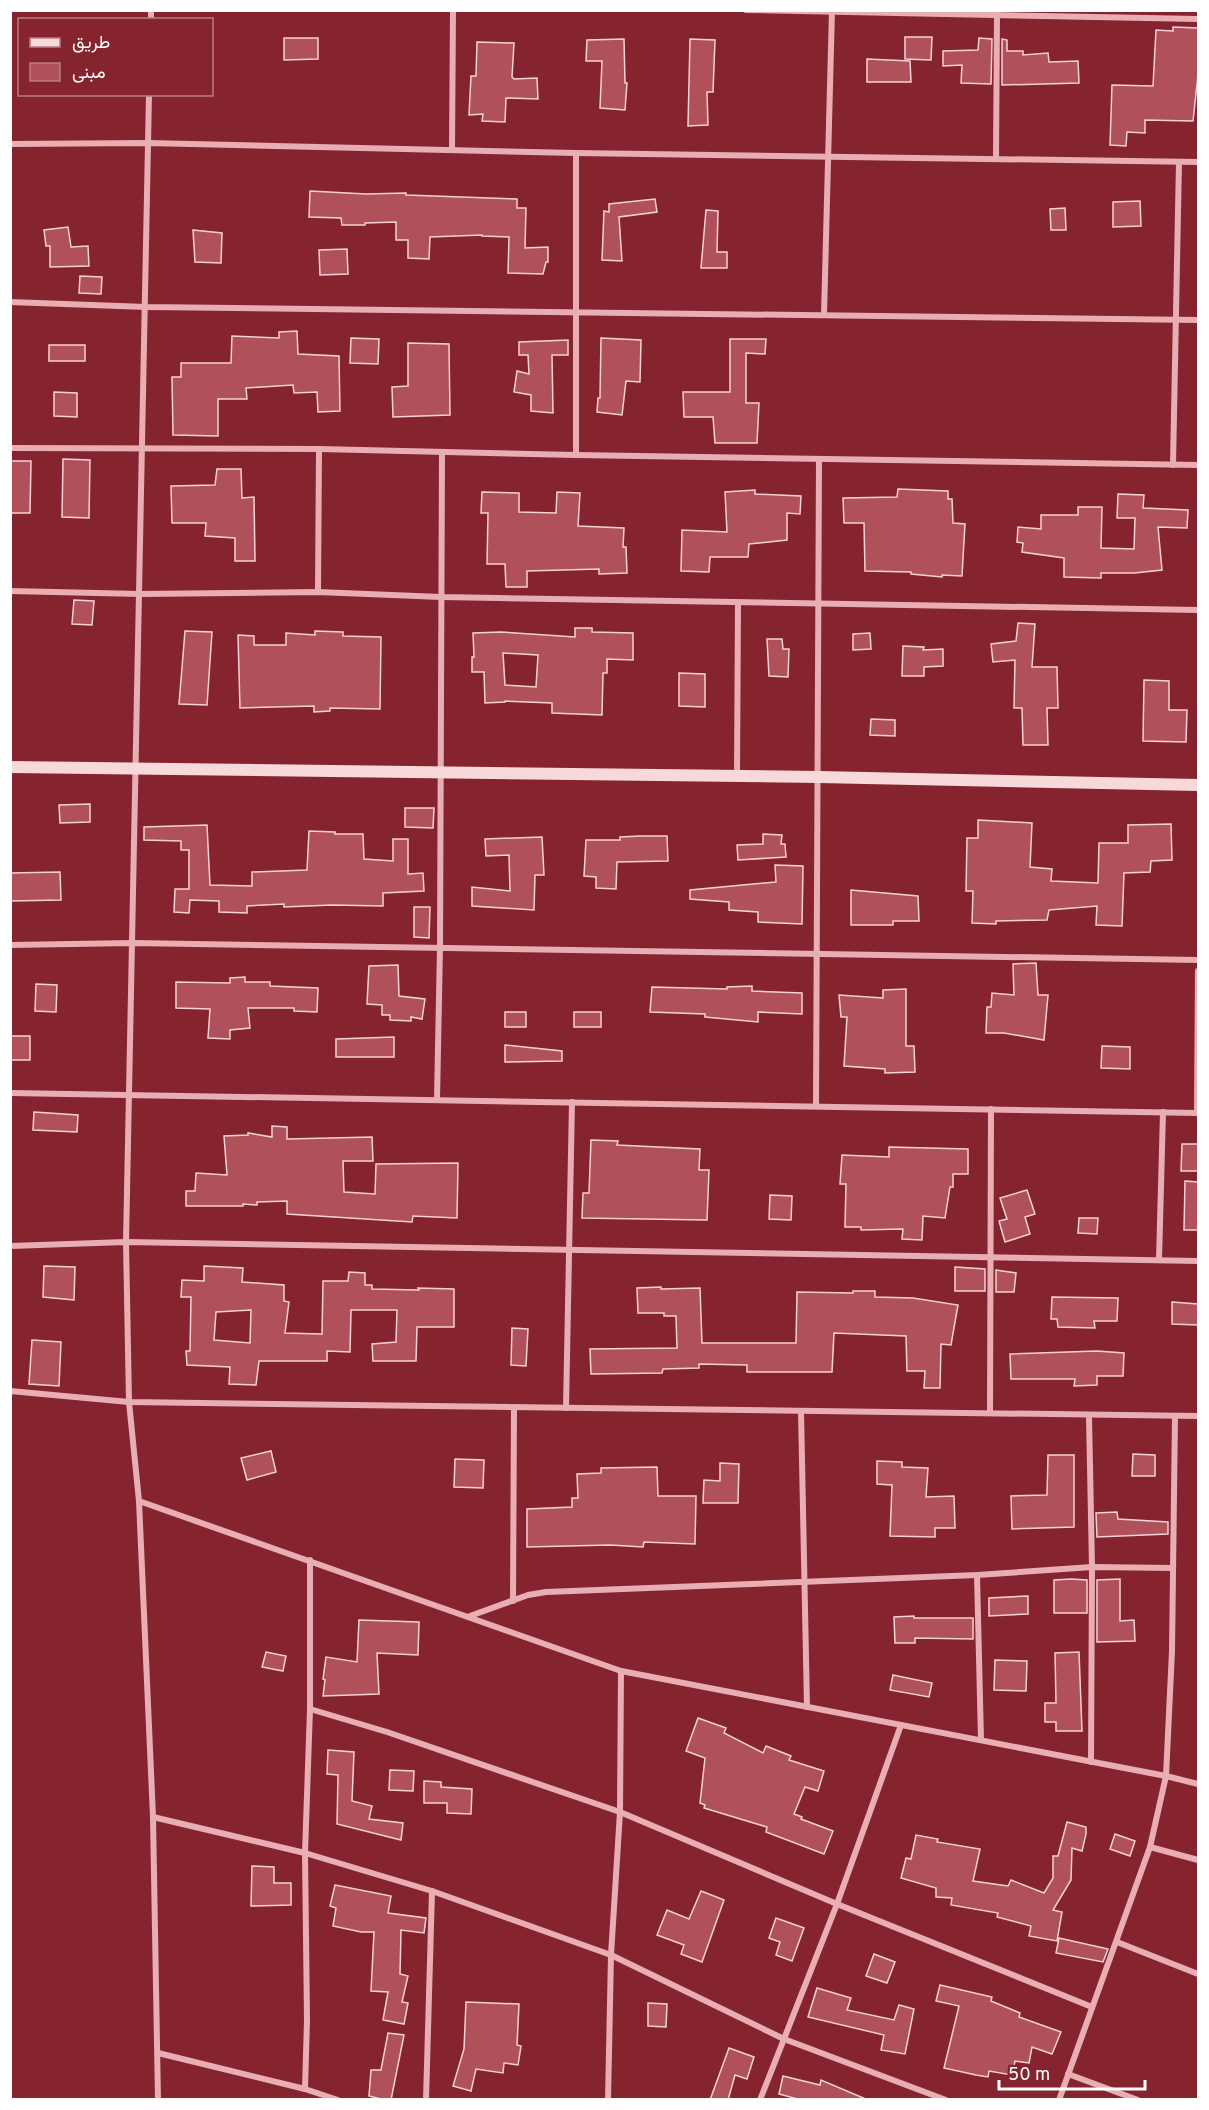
<svg xmlns="http://www.w3.org/2000/svg" width="1209" height="2110" viewBox="0 0 1209 2110" font-family="Overpass,Vazirmatn,sans-serif">
<rect width="100%" height="100%" fill="#85242e"/>
<g fill="#af505b" stroke="#f6d1d6" stroke-width="1.5" fill-rule="evenodd">
<polygon points="1173,27 1198,28 1198,75 1193,121 1145,120 1145,133 1127,132 1126,146 1110,145 1112,85 1153,86 1156,30 1173,31"/>
<polygon points="905,37 932,37 931,60 905,59"/>
<polygon points="284,38 318,38 318,59 284,60"/>
<polygon points="979,38 992,39 991,84 961,83 962,65 943,66 943,51 978,50"/>
<polygon points="624,39 625,83 627,83 625,110 600,108 602,61 586,61 587,40"/>
<polygon points="690,39 715,40 713,92 707,92 708,125 688,126"/>
<polygon points="1002,39 1007,40 1007,51 1023,51 1023,55 1048,53 1049,62 1078,61 1079,83 1002,85"/>
<polygon points="477,42 514,43 512,77 514,79 537,78 538,99 506,98 505,122 482,121 483,114 469,115 471,76 476,76"/>
<polygon points="867,59 910,61 911,82 867,82"/>
<polygon points="310,191 366,194 406,193 406,195 517,199 517,208 526,208 525,248 548,247 548,262 546,262 543,274 508,273 509,237 482,236 482,235 430,237 429,259 408,258 408,240 396,240 396,222 365,223 365,225 342,225 341,218 309,217"/>
<polygon points="655,199 657,212 619,217 622,261 602,260 604,211 609,212 609,204"/>
<polygon points="1140,201 1141,226 1113,227 1113,202"/>
<polygon points="1065,208 1066,230 1051,230 1050,209"/>
<polygon points="706,210 718,211 717,252 727,252 727,268 701,268"/>
<polygon points="68,227 71,247 88,246 89,266 50,267 50,246 46,246 44,230"/>
<polygon points="193,230 222,233 221,263 195,262"/>
<polygon points="347,249 348,274 320,275 319,250"/>
<polygon points="80,276 102,277 101,294 79,293"/>
<polygon points="297,331 298,354 339,356 340,411 318,412 317,392 294,393 293,385 246,388 247,399 218,399 218,436 173,435 172,377 181,377 181,363 231,363 232,336 279,338 279,332"/>
<polygon points="351,338 379,339 378,364 350,363"/>
<polygon points="601,338 641,340 640,382 626,381 622,415 597,412 598,398 600,398"/>
<polygon points="730,339 766,339 765,354 746,353 746,403 759,403 757,443 715,443 713,417 684,417 683,392 730,392"/>
<polygon points="568,340 568,355 552,355 553,413 531,411 531,395 514,392 517,371 529,374 528,355 519,355 519,342"/>
<polygon points="408,343 449,344 450,415 393,417 392,387 408,386"/>
<rect x="49" y="345" width="36" height="16"/>
<polygon points="54,392 77,393 77,417 54,416"/>
<polygon points="63,459 90,460 89,518 62,517"/>
<polygon points="10,461 31,461 30,513 10,513"/>
<polygon points="217,469 241,469 242,498 254,497 255,561 235,561 235,538 205,536 206,523 172,523 171,486 215,485"/>
<polygon points="898,489 948,491 948,499 952,499 953,523 965,524 962,576 942,575 942,577 911,574 911,572 865,571 864,523 844,523 843,498 897,497"/>
<polygon points="755,490 755,494 801,496 800,514 787,513 787,540 749,544 748,557 710,557 709,572 681,571 682,530 727,532 725,492"/>
<polygon points="482,492 519,493 519,512 556,513 557,492 580,493 578,526 624,528 623,547 626,547 627,573 599,574 599,569 527,571 527,587 506,587 505,564 487,564 488,513 481,513"/>
<polygon points="1118,494 1144,495 1143,508 1188,510 1187,528 1158,527 1162,570 1134,573 1101,573 1101,578 1064,577 1064,558 1022,552 1023,543 1017,542 1018,527 1041,529 1041,515 1078,515 1078,507 1102,507 1101,548 1134,549 1135,518 1117,518"/>
<polygon points="74,600 94,601 92,625 72,624"/>
<polygon points="1018,623 1035,624 1032,667 1057,667 1058,708 1047,708 1048,745 1023,745 1022,708 1014,708 1015,660 993,662 991,644 1016,641"/>
<path d="M575 628H592V632L633 633V660L607 659V673H603L602 715 552 713V703L505 701V702L485 703 484 672H472V657H474L473 633 501 632 575 637ZM503 653 538 655 536 687 505 685Z"/>
<polygon points="185,631 212,632 207,705 179,704"/>
<polygon points="315,631 343,632 343,636 381,637 380,709 330,708 330,711 314,712 314,706 240,708 238,635 254,636 254,645 286,645 286,633 315,635"/>
<polygon points="870,633 871,649 853,650 853,634"/>
<polygon points="767,639 782,639 783,649 789,649 788,677 769,676"/>
<polygon points="903,646 924,647 923,650 943,649 943,666 924,667 924,676 902,676"/>
<polygon points="679,673 705,674 705,707 679,706"/>
<polygon points="1144,680 1169,681 1169,710 1187,710 1186,742 1143,741"/>
<polygon points="871,719 895,720 895,736 870,735"/>
<polygon points="90,804 90,822 60,823 59,805"/>
<polygon points="405,808 434,808 433,828 405,827"/>
<polygon points="978,820 1032,823 1030,867 1052,869 1051,881 1098,883 1099,843 1128,843 1128,825 1171,824 1172,860 1151,861 1150,872 1124,873 1122,926 1096,925 1097,906 1049,910 1047,920 996,921 996,924 972,923 973,891 966,891 967,838 978,838"/>
<polygon points="207,825 210,885 252,886 252,872 307,870 309,831 335,832 335,834 363,834 364,859 393,861 393,839 408,839 408,874 423,873 424,891 383,893 383,906 332,905 284,907 284,904 247,906 247,913 219,912 219,901 190,900 189,913 174,912 175,889 189,889 189,850 181,850 181,841 144,840 144,827"/>
<polygon points="763,834 782,835 781,844 785,844 786,857 738,860 737,845 763,844"/>
<polygon points="640,836 667,836 668,861 617,862 616,889 596,888 596,877 584,876 586,840 620,840 620,837"/>
<polygon points="542,837 544,875 535,875 534,910 472,906 472,887 510,891 509,855 486,856 485,839"/>
<polygon points="775,865 803,866 802,924 758,922 758,912 729,910 729,902 690,899 690,890 776,882"/>
<polygon points="60,872 61,900 10,901 10,873"/>
<polygon points="851,890 918,896 919,921 893,921 893,925 851,925"/>
<polygon points="414,907 430,907 429,938 414,937"/>
<polygon points="1036,963 1038,995 1048,995 1044,1040 1004,1033 986,1033 987,1007 991,1007 992,993 1014,995 1013,964"/>
<polygon points="398,965 399,996 425,999 422,1019 411,1017 411,1021 390,1020 390,1015 382,1015 382,1005 367,1004 369,966"/>
<polygon points="245,977 245,982 270,982 270,986 318,988 317,1012 294,1011 294,1008 248,1008 250,1028 230,1030 230,1039 208,1038 210,1009 176,1008 176,982 230,983 230,978"/>
<polygon points="36,984 57,985 56,1012 35,1011"/>
<polygon points="752,986 752,991 802,993 802,1014 758,1012 758,1022 705,1017 705,1014 650,1012 652,987 727,989 727,987"/>
<polygon points="906,989 906,1046 914,1046 915,1072 885,1073 885,1069 844,1066 847,1017 841,1017 839,995 883,998 883,990"/>
<rect x="505" y="1012" width="21" height="15"/>
<rect x="574" y="1012" width="27" height="15"/>
<rect x="10" y="1036" width="20" height="24"/>
<polygon points="394,1037 394,1057 336,1057 336,1039"/>
<polygon points="505,1045 562,1051 562,1061 505,1062"/>
<polygon points="1102,1046 1130,1047 1130,1069 1101,1068"/>
<polygon points="34,1112 78,1115 77,1132 33,1130"/>
<polygon points="272,1126 287,1127 287,1139 372,1137 373,1161 343,1161 344,1192 375,1194 376,1164 458,1163 457,1218 413,1216 412,1222 287,1214 287,1201 257,1202 257,1205 243,1204 243,1206 186,1206 186,1191 195,1191 196,1173 227,1175 224,1136 248,1135 248,1133 272,1137"/>
<polygon points="591,1140 618,1141 617,1145 700,1149 699,1170 709,1170 707,1220 582,1218 583,1193 589,1193"/>
<polygon points="1182,1144 1198,1144 1198,1171 1181,1171"/>
<polygon points="889,1147 968,1149 968,1174 953,1174 953,1187 950,1187 945,1218 923,1216 922,1240 902,1239 903,1229 861,1230 861,1227 845,1227 846,1184 840,1184 842,1155 889,1157"/>
<polygon points="1185,1181 1198,1182 1198,1230 1184,1230"/>
<polygon points="1027,1190 1035,1214 1025,1217 1030,1234 1005,1242 999,1221 1007,1219 1000,1198"/>
<polygon points="770,1195 792,1196 791,1220 769,1219"/>
<polygon points="1079,1218 1098,1218 1097,1234 1078,1233"/>
<polygon points="44,1266 75,1267 74,1300 43,1297"/>
<path d="M204 1266 243 1268 242 1282 284 1285V1301L289 1302 285 1333 322 1334 323 1281H348L349 1272 365 1273V1285H372V1289L419 1290 418 1288 454 1289V1327H417L416 1361H373L372 1344 396 1342 397 1310H351L350 1352 327 1351V1361H259L256 1385 229 1384 230 1367 187 1365 186 1351H190L191 1297H181L182 1280 204 1281ZM251 1310 250 1343 214 1340 216 1312Z"/>
<polygon points="955,1267 985,1269 985,1291 955,1291"/>
<polygon points="996,1270 1016,1273 1014,1292 996,1292"/>
<polygon points="661,1287 661,1289 700,1288 702,1343 796,1343 797,1292 853,1293 853,1291 875,1291 875,1297 913,1298 958,1305 951,1345 941,1344 940,1388 924,1388 925,1371 907,1371 906,1336 834,1333 832,1372 747,1372 747,1365 699,1364 699,1368 663,1369 662,1373 591,1374 590,1349 677,1348 676,1316 664,1316 664,1313 638,1313 637,1288"/>
<polygon points="1052,1297 1118,1298 1117,1321 1094,1321 1095,1328 1058,1327 1057,1319 1051,1319"/>
<polygon points="1172,1302 1198,1304 1198,1325 1172,1324"/>
<polygon points="512,1328 528,1329 526,1366 511,1365"/>
<polygon points="32,1340 61,1342 59,1386 29,1384"/>
<polygon points="1097,1351 1124,1353 1123,1376 1097,1376 1097,1385 1074,1386 1075,1379 1011,1379 1010,1354"/>
<polygon points="271,1451 276,1472 247,1480 241,1458"/>
<polygon points="1133,1454 1155,1455 1155,1476 1132,1476"/>
<polygon points="1048,1455 1074,1455 1074,1527 1012,1529 1011,1496 1047,1495"/>
<polygon points="455,1459 484,1460 483,1488 454,1487"/>
<polygon points="877,1461 902,1462 902,1467 928,1468 926,1497 954,1496 955,1528 935,1528 935,1537 890,1536 892,1485 877,1484"/>
<polygon points="720,1463 739,1464 738,1503 703,1503 704,1480 720,1481"/>
<polygon points="657,1467 658,1496 696,1496 695,1544 644,1542 643,1547 610,1545 527,1547 527,1509 572,1507 572,1498 578,1498 577,1474 601,1473 601,1468"/>
<polygon points="1117,1512 1118,1519 1168,1522 1168,1534 1097,1537 1096,1513"/>
<polygon points="1071,1579 1087,1580 1087,1613 1054,1613 1054,1580"/>
<polygon points="1120,1579 1120,1621 1134,1620 1135,1641 1097,1642 1097,1580"/>
<polygon points="1028,1596 1028,1614 989,1616 989,1598"/>
<polygon points="914,1616 914,1618 973,1618 973,1639 915,1638 915,1643 895,1643 894,1617"/>
<polygon points="359,1620 419,1622 418,1655 377,1653 379,1694 323,1696 325,1680 323,1679 326,1657 357,1662"/>
<polygon points="266,1652 286,1656 283,1671 262,1667"/>
<polygon points="1079,1652 1082,1731 1056,1731 1056,1722 1045,1722 1045,1703 1056,1703 1055,1653"/>
<polygon points="995,1660 1027,1661 1026,1691 994,1690"/>
<polygon points="893,1675 932,1683 929,1697 890,1690"/>
<polygon points="698,1718 726,1728 724,1733 763,1753 766,1746 791,1756 789,1760 824,1771 818,1791 805,1787 794,1814 802,1817 801,1819 833,1831 824,1854 766,1832 767,1827 704,1808 705,1805 700,1803 705,1758 686,1751"/>
<polygon points="328,1750 354,1752 352,1801 372,1806 369,1819 403,1823 401,1840 337,1824 338,1775 327,1774"/>
<polygon points="390,1770 414,1771 413,1791 389,1790"/>
<polygon points="424,1781 441,1782 441,1787 472,1789 471,1814 447,1813 447,1803 424,1803"/>
<polygon points="1067,1822 1086,1827 1086,1834 1082,1851 1072,1848 1071,1880 1053,1910 1062,1912 1057,1941 1029,1936 1031,1926 997,1917 998,1913 951,1905 952,1898 936,1897 936,1888 901,1878 906,1858 911,1859 916,1835 938,1839 937,1842 980,1849 973,1881 1008,1886 1011,1880 1044,1893 1053,1878 1053,1856 1058,1856"/>
<polygon points="1115,1834 1135,1841 1130,1856 1110,1849"/>
<polygon points="252,1866 274,1867 274,1883 291,1883 291,1905 251,1906"/>
<polygon points="335,1885 391,1896 388,1913 426,1918 424,1933 401,1930 400,1974 408,1976 402,2002 408,2003 404,2024 383,2020 388,1992 371,1991 374,1932 361,1932 333,1926 336,1908 330,1906"/>
<polygon points="701,1891 724,1900 702,1962 681,1954 684,1945 657,1935 667,1910 689,1919"/>
<polygon points="776,1918 804,1928 792,1961 776,1955 780,1942 769,1938"/>
<polygon points="1059,1938 1108,1949 1103,1962 1056,1953"/>
<polygon points="874,1954 895,1962 887,1983 866,1976"/>
<polygon points="940,1985 992,1997 991,2001 1020,2013 1019,2017 1061,2032 1052,2054 1032,2047 1029,2063 1015,2061 1012,2075 989,2071 988,2077 976,2075 944,2068 959,2006 936,2001"/>
<polygon points="817,1988 851,1998 847,2010 894,2020 899,2005 914,2009 905,2054 881,2050 884,2035 808,2017"/>
<polygon points="466,2002 519,2004 517,2045 521,2046 518,2065 504,2063 503,2073 476,2069 471,2091 453,2086 464,2049"/>
<polygon points="648,2003 667,2004 666,2027 648,2026"/>
<polygon points="388,2033 404,2035 391,2100 385,2100 369,2096 371,2070 381,2070"/>
<polygon points="729,2048 754,2057 747,2079 735,2075 728,2100 710,2100"/>
<polygon points="783,2076 820,2085 821,2080 868,2100 801,2100 779,2094"/>
</g>
<g fill="none" stroke-linecap="round" stroke-linejoin="round">
<g stroke="#e8aeb4" stroke-width="6">
<polyline points="746,10 1198,19"/>
<polyline points="151,20 151,10"/>
<polyline points="149,94 126,1242 129,1402 139,1501 621,1671 1166,1776 1150,1847 1059,2100"/>
<polyline points="10,144 148,143 576,153 1198,162"/>
<polyline points="452,149 453,10"/>
<polyline points="996,159 997,15"/>
<polyline points="10,302 146,307 1198,320"/>
<polyline points="824,315 832,10"/>
<polyline points="10,448 319,449 576,455 1198,465"/>
<polyline points="576,455 576,153"/>
<polyline points="1173,465 1179,162"/>
<polyline points="10,591 140,594 318,592 441,597 1198,610"/>
<polyline points="318,592 319,449"/>
<polyline points="737,776 738,603"/>
<polyline points="10,945 133,943 1198,960"/>
<polyline points="10,1093 1198,1113"/>
<polyline points="437,1100 440,947 442,452"/>
<polyline points="816,1106 819,459"/>
<polyline points="1197,1113 1198,971"/>
<polyline points="10,1246 126,1242 1198,1261"/>
<polyline points="1159,1260 1163,1112"/>
<polyline points="10,1391 129,1402 1198,1416"/>
<polyline points="566,1408 572,1102"/>
<polyline points="801,1411 807,1707"/>
<polyline points="990,1413 991,1109"/>
<polyline points="1089,1416 1092,1567 1091,1762"/>
<polyline points="1175,1416 1172,1651 1166,1776 1198,1784"/>
<polyline points="139,1501 153,1817 158,2100"/>
<polyline points="977,1575 981,1740"/>
<polyline points="513,1601 514,1408"/>
<polyline points="470,1616 528,1595 546,1592 977,1575 1092,1567 1173,1568"/>
<polyline points="310,1709 387,1732 620,1812 837,1904 1092,2007"/>
<polyline points="153,1817 305,1853 432,1891 611,1955 784,2039 946,2100"/>
<polyline points="1150,1847 1198,1860"/>
<polyline points="1117,1942 1198,1974"/>
<polyline points="158,2053 305,2089 338,2100"/>
<polyline points="1068,2074 1138,2100"/>
<polyline points="305,2089 307,2020 305,1853 310,1709 310,1560"/>
<polyline points="426,2100 432,1891"/>
<polyline points="608,2100 611,1955 620,1812 621,1671"/>
<polyline points="760,2100 837,1904 901,1725"/>
</g>
<polyline stroke="#f7d8db" stroke-width="12" points="10,767 819,777 1198,785"/>
</g>
<rect width="1209" height="2110" fill="none" stroke="#ffffff" stroke-width="24"/>
<rect x="18" y="18" width="195" height="78" fill="#85242e" stroke="#b67c82" stroke-width="1.5"/>
<rect x="30" y="38" width="30" height="9" fill="#f7d8db" stroke="#b67c82" stroke-width="1.5"/>
<text x="72" y="48" font-size="18" fill="#ffffff">طريق</text>
<rect x="30" y="63" width="30" height="18" fill="#af505b" stroke="#b67c82" stroke-width="1.5"/>
<text x="72" y="78" font-size="18" fill="#ffffff">مبنى</text>
<path d="M999 2080v9h146v-9" fill="none" stroke="#ffffff" stroke-width="3"/>
<text x="1008" y="2080" font-size="18" fill="#ffffff" stroke="#85242e" stroke-width="4.5" paint-order="stroke">50 m</text>
</svg>
